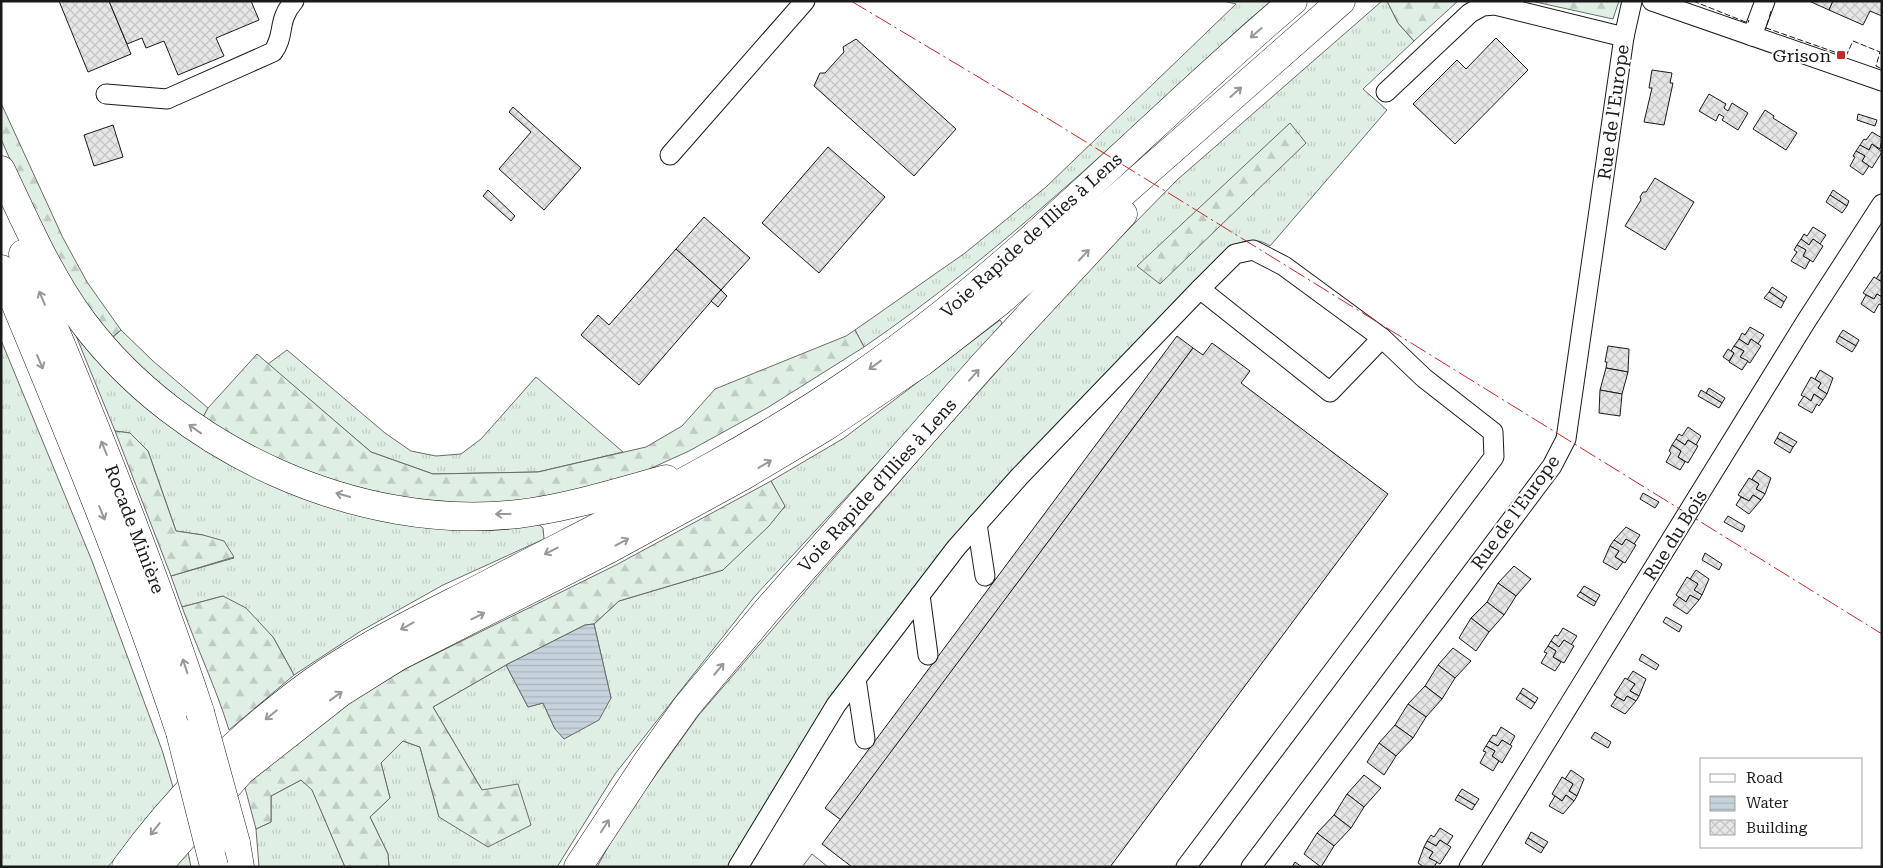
<svg xmlns="http://www.w3.org/2000/svg" width="1883" height="868" viewBox="0 0 1883 868" font-family="'Roboto Serif',serif">
<defs>
<pattern id="grass-tufts" width="24" height="20" patternUnits="userSpaceOnUse" patternTransform="scale(1.25)"><rect width="24" height="20" fill="#e0efe3"/><path d="M3 7l-1-3M5 7V3M7 7l1-3M15 17l-1-3M17 17v-4M19 17l1-3" fill="none" stroke="#c0ccc2"/></pattern>
<pattern id="forest-firs" width="22" height="20" patternUnits="userSpaceOnUse" patternTransform="scale(1.25)"><rect width="22" height="20" fill="#e0efe3"/><path d="M5 1l3.5 6h-7zM16 11l3.5 6h-7z" fill="#c0ccc2"/></pattern>
<pattern id="water-rules" width="6" height="5" patternUnits="userSpaceOnUse" patternTransform="scale(1.25)"><rect width="6" height="5" fill="#c6d2dc"/><path d="M0 2.5h6" fill="none" stroke="#aab4bc"/></pattern>
<pattern id="building-cross-hatch" width="8" height="8" patternUnits="userSpaceOnUse" patternTransform="scale(1.25)"><rect width="8" height="8" fill="#e6e6e6"/><path d="M0 0l8 8M0 8l8-8" fill="none" stroke="#c5c5c5"/></pattern>
</defs>
<rect width="100%" height="100%" fill="#fff"/>
<g fill="url(#grass-tufts)" stroke="#6a6a6a">
<path d="M1223 1H1271L1243 25C1121 137 1001 253 864 347L855 330 965 253 1046 187 1236 4Z"/>
<path d="M1382 1H1387L1398 23 1414 41 1363 89 1387 110 1270 246C1256 237 1245 240 1230 247L972 517 730 867H597L620 825 698 716 925 452 1075 284 1177 180Z"/>
<polygon points="1000,320 1002,323 996,335 755,596 615,774 557,867 389,867 388,854 370,817 390,798 381,763 403,741 420,747 439,817 482,790 433,707 506,665 528,707 543,703 555,729 611,698 594,624 619,601 723,570 785,507 771,481 844,438"/>
<polygon points="72,326 146,400 533,520 543,528 544,539 443,585 361,631 294,675 273,637 223,596 182,607 171,576 234,558 203,535 176,531 148,451 130,433 115,431"/>
<polygon points="121,330 153,361 208,408 202,419 150,379 111,339"/>
<polygon points="1,340 92,561 162,750 173,787 108,867 1,867"/>
<polygon points="287,350 385,433 411,451 436,456 461,454 481,439 536,377 623,452 538,472 433,474 371,452 268,364"/>
<polygon points="301,780 312,789 345,867 259,867 256,829 271,822 271,796"/>
<polygon points="187,847 191,867 173,867"/>
</g>
<g fill="url(#forest-firs)" stroke="#6a6a6a">
<polygon points="1387,1 1458,1 1414,41 1398,23"/>
<polygon points="1531,1 1619,1 1613,19"/>
<polygon points="1,103 63,238 87,282 121,330 111,338 92,317 38,223 1,139"/>
<polygon points="1290,123 1306,143 1160,284 1137,266"/>
<polygon points="855,330 864,347 767,408 689,451 632,477 561,495 494,505 410,502 340,487 260,454 202,419 208,408 257,354 371,452 433,474 538,472 646,447 682,426 715,389 846,336"/>
<polygon points="115,431 130,433 148,451 176,531 203,535 224,541 234,557 171,576"/>
<polygon points="771,481 785,506 769,526 723,570 619,601 594,624 585,625 506,665 433,707 482,790 518,784 531,825 488,847 439,817 420,747 403,741 381,763 390,798 370,817 388,854 389,867 345,867 312,790 301,780 271,796 271,822 256,829 244,784 343,706 407,668 616,565"/>
<path d="M223 596 246 608 273 637 294 675 229 730C216 688 197 648 182 607Z"/>
</g>
<polygon fill="#ededed" stroke="#6a6a6a" points="812,854 828,867 802,867"/>
<polygon fill="url(#water-rules)" stroke="#6a6a6a" points="594,624 611,698 599,720 564,739 555,729 543,703 528,707 506,665 585,625"/>
<g fill="url(#building-cross-hatch)" stroke="#1a1a1a">
<polygon points="59,1 109,1 131,54 88,72"/>
<polygon points="109,1 251,1 259,20 216,38 224,56 178,75 164,41 146,48 142,38 127,44"/>
<polygon points="1809,1 1833,1 1829,10"/>
<polygon points="1833,1 1882,1 1882,16 1870,11 1863,25 1829,10"/>
<polygon points="1496,38 1528,70 1455,144 1413,104 1457,60 1466,69"/>
<polygon points="856,39 956,129 914,176 814,86 820,73 825,73 844,52 843,47"/>
<polygon points="1652,70 1672,73 1670,83 1673,83 1664,125 1644,122 1652,88 1649,88"/>
<polygon points="1709,94 1726,104 1724,108 1728,111 1732,103 1748,113 1738,130 1722,120 1724,117 1719,114 1716,121 1699,111"/>
<polygon points="513,107 581,168 544,210 499,169 531,132 509,112"/>
<polygon points="1765,110 1774,116 1773,118 1797,133 1786,150 1753,129"/>
<polygon points="1858,114 1877,120 1875,126 1857,120"/>
<polygon points="113,125 123,157 94,166 84,135"/>
<polygon points="1872,132 1882,138 1880,149 1872,144 1869,150 1860,145 1864,139 1866,140"/>
<polygon points="1872,144 1882,152 1872,168 1862,161 1865,156 1856,151 1860,145 1869,150"/>
<polygon points="828,147 885,197 819,273 762,223"/>
<polygon points="1856,151 1865,156 1862,161 1869,166 1863,175 1850,166 1855,157 1853,156"/>
<polygon points="1655,178 1694,202 1665,250 1625,226 1641,200 1640,197 1643,192 1646,192"/>
<polygon points="488,190 515,216 511,221 483,196"/>
<polygon points="1833,190 1849,201 1847,206 1830,195"/>
<polygon points="1830,195 1847,206 1842,213 1826,202"/>
<polygon points="704,217 750,258 721,290 676,249"/>
<polygon points="1813,227 1826,235 1820,244 1813,239 1809,245 1801,239 1804,234 1807,236"/>
<polygon points="1801,239 1809,245 1813,239 1823,246 1813,262 1803,256 1806,250 1797,245"/>
<polygon points="1797,245 1806,250 1803,256 1810,260 1805,269 1791,261 1797,252 1794,250"/>
<polygon points="676,249 721,290 639,385 581,335 598,315 609,325"/>
<polygon points="1882,270 1882,282 1876,279"/>
<polygon points="1874,277 1882,282 1882,297 1877,294 1874,299 1863,293"/>
<polygon points="1772,287 1787,297 1784,302 1769,292"/>
<polygon points="721,290 727,296 718,307 711,301"/>
<polygon points="1769,292 1784,302 1781,308 1764,298"/>
<polygon points="1877,294 1882,297 1882,305 1879,304 1874,313 1861,304 1866,295 1874,299"/>
<polygon points="1750,327 1764,335 1758,344 1751,339 1748,345 1739,339 1742,333 1745,335"/>
<polygon points="1843,330 1859,340 1856,346 1839,336"/>
<polygon points="1177,336 1193,348 841,820 825,808"/>
<polygon points="1839,336 1856,346 1852,352 1836,342"/>
<polygon points="1739,339 1748,345 1751,339 1761,346 1750,363 1740,357 1744,351 1734,346"/>
<polygon points="1212,343 1250,371 1241,383 1388,494 1110,867 852,867 822,844 1193,348 1203,355"/>
<polygon points="1608,346 1629,349 1628,372 1606,368 1607,362 1605,362"/>
<polygon points="1734,346 1744,351 1740,357 1748,361 1742,370 1729,362 1734,353 1731,351"/>
<polygon points="1728,349 1734,353 1729,361 1723,357"/>
<polygon points="1606,368 1628,372 1622,394 1600,390"/>
<polygon points="1820,370 1833,378 1827,394 1818,388 1821,383 1815,379"/>
<polygon points="1811,377 1821,383 1818,388 1827,394 1823,400 1814,394 1811,401 1801,395"/>
<polygon points="1709,388 1725,398 1722,403 1706,393"/>
<polygon points="1600,390 1622,394 1620,416 1599,413"/>
<polygon points="1701,390 1722,403 1719,408 1698,396"/>
<polygon points="1814,394 1823,400 1819,406 1817,404 1812,413 1798,405 1804,396 1811,401"/>
<polygon points="1688,427 1701,436 1696,445 1688,440 1685,445 1676,439 1679,434 1682,436"/>
<polygon points="1780,432 1797,442 1793,447 1777,438"/>
<polygon points="1777,438 1793,447 1790,453 1774,443"/>
<polygon points="1676,439 1685,445 1688,440 1698,446 1688,463 1678,457 1681,451 1672,445"/>
<polygon points="1672,445 1681,451 1678,457 1685,462 1680,470 1666,462 1671,453 1669,451"/>
<polygon points="1758,470 1771,478 1765,494 1756,489 1759,484 1752,479"/>
<polygon points="1749,478 1759,484 1756,489 1765,494 1761,500 1753,495 1749,501 1738,495"/>
<polygon points="1643,493 1659,502 1655,508 1640,499"/>
<polygon points="1753,495 1761,500 1749,514 1736,505 1741,497 1749,501"/>
<polygon points="1728,516 1745,526 1742,532 1724,522"/>
<polygon points="1626,527 1640,535 1634,544 1626,539 1622,545 1614,540"/>
<polygon points="1626,539 1636,545 1625,563 1615,557 1619,551 1610,546 1614,540 1622,545"/>
<polygon points="1610,546 1619,551 1615,557 1623,562 1617,570 1603,562"/>
<polygon points="1705,553 1722,564 1719,570 1702,560"/>
<polygon points="1514,566 1531,579 1516,596 1498,583"/>
<polygon points="1696,570 1709,579 1702,595 1694,590 1698,584 1690,579"/>
<polygon points="1687,577 1698,584 1694,590 1702,595 1699,600 1690,595 1686,602 1676,595"/>
<polygon points="1498,583 1516,596 1504,615 1487,602"/>
<polygon points="1584,586 1600,595 1596,602 1580,592"/>
<polygon points="1580,592 1596,602 1594,606 1577,596"/>
<polygon points="1690,595 1699,600 1687,614 1673,605 1679,597 1686,602"/>
<polygon points="1487,602 1504,615 1489,632 1471,618"/>
<polygon points="1666,617 1682,626 1679,632 1663,622"/>
<polygon points="1471,618 1489,632 1476,651 1459,638"/>
<polygon points="1563,628 1577,636 1571,645 1564,640 1559,647 1551,641 1555,635 1558,636"/>
<polygon points="1564,640 1574,646 1564,663 1553,657 1556,651 1548,646 1551,641 1559,647"/>
<polygon points="1548,646 1556,651 1553,657 1561,662 1555,671 1541,663 1547,653 1544,652"/>
<polygon points="1453,648 1471,661 1455,678 1438,665"/>
<polygon points="1642,654 1659,665 1656,670 1639,660"/>
<polygon points="1438,665 1455,678 1442,699 1425,686"/>
<polygon points="1633,671 1646,679 1639,696 1630,691 1635,684 1627,680"/>
<polygon points="1625,678 1635,684 1630,691 1639,696 1636,701 1627,696 1624,701 1614,695"/>
<polygon points="1425,686 1442,699 1426,717 1408,704"/>
<polygon points="1523,688 1538,698 1535,703 1520,693"/>
<polygon points="1520,693 1535,703 1531,709 1516,699"/>
<polygon points="1627,696 1636,701 1625,714 1611,706 1617,697 1624,701"/>
<polygon points="1408,704 1426,717 1413,738 1395,725"/>
<polygon points="1395,725 1413,738 1396,756 1379,743"/>
<polygon points="1501,727 1515,736 1510,745 1502,740 1498,746 1489,741 1493,735 1496,736"/>
<polygon points="1595,732 1611,742 1608,748 1591,738"/>
<polygon points="1502,740 1512,746 1502,763 1492,756 1495,751 1486,746 1489,741 1498,746"/>
<polygon points="1379,743 1396,756 1384,775 1367,762"/>
<polygon points="1486,746 1495,751 1492,756 1499,761 1493,771 1480,763 1486,752 1483,751"/>
<polygon points="1571,770 1584,779 1577,796 1569,791 1573,784 1565,779"/>
<polygon points="1364,775 1381,788 1364,807 1347,794"/>
<polygon points="1562,777 1573,784 1569,791 1577,796 1574,801 1566,795 1562,801 1552,794"/>
<polygon points="1462,789 1479,799 1475,805 1458,795"/>
<polygon points="1347,794 1364,807 1351,828 1334,815"/>
<polygon points="1458,795 1475,805 1472,810 1455,800"/>
<polygon points="1566,795 1574,801 1563,814 1549,806 1555,796 1562,801"/>
<polygon points="1334,815 1351,828 1334,846 1317,833"/>
<polygon points="1440,828 1453,836 1447,845 1440,840 1436,846 1427,841 1431,835 1434,837"/>
<polygon points="1531,832 1548,842 1544,848 1528,838"/>
<polygon points="1317,833 1334,846 1321,867 1304,854"/>
<polygon points="1528,838 1544,848 1541,853 1525,843"/>
<polygon points="1440,840 1451,847 1440,864 1429,858 1433,852 1424,847 1427,841 1436,846"/>
<polygon points="1424,847 1433,852 1429,858 1437,862 1434,867 1424,867 1418,863"/>
<polygon points="1295,862 1302,867 1292,867"/>
</g>
<g fill="none" stroke-linecap="round" stroke-linejoin="round">
<g stroke="#1a1a1a" stroke-width="21">
<g id="minor">
<polyline points="1652,1 1882,81"/>
<polyline points="1752,36 1765,1"/>
<polyline points="1386,92 1470,13 1483,6 1495,5 1624,37"/>
<path d="M106 94 167 99 273 52C286 34 276 22 294 1"/>
<polyline points="670,155 805,1"/>
<polyline points="1200,289 1330,392 1382,338"/>
<polyline points="977,524 985,576"/>
<polyline points="920,595 928,655"/>
<polyline points="856,679 865,739"/>
<polyline points="738,867 836,705 956,548 1019,477 1200,289 1235,254 1253,250 1284,266 1382,338 1424,378 1493,432 1494,457 1186,867"/>
<polyline points="1251,867 1552,466 1566,439 1624,37 1632,1"/>
<polyline points="1469,867 1805,323 1882,204"/>
</g>
</g>
<g stroke="#1a1a1a" stroke-width="29">
<g id="highway">
<path d="M1 170C26 222 48 275 83 322 179 450 358 532 518 514 568 508 618 492 666 479"/>
<path d="M23 254C87 405 149 557 200 712"/>
<path d="M1 269C65 422 128 574 180 732"/>
<polyline points="236,843 240,867"/>
<path d="M126 867C173 802 232 743 296 694 356 648 427 616 494 581 616 517 739 458 853 380 1014 271 1145 126 1293 1"/>
<polyline points="157,867 241,771 340,693 399,656 611,548 743,476 825,427 922,362 999,302 1341,1"/>
<polyline points="578,867 647,762 687,706 768,609 984,364 1123,214"/>
</g>
</g>
<use href="#minor" stroke="#fff" stroke-width="19"/>
<use href="#highway" stroke="#fff" stroke-width="28"/>
<g stroke="#1a1a1a" stroke-width="29" stroke-linecap="butt">
<g id="highway-bridge">
<polyline points="200,712 236,843"/>
<polyline points="180,732 214,866"/>
</g>
</g>
<use href="#highway-bridge" stroke="#fff" stroke-width="28"/>
<g stroke="#1a1a1a" stroke-width="1" stroke-dasharray="6 2.5" stroke-linecap="butt">
<polyline points="1693,1 1748,23 1749,20"/>
<polyline points="1771,11 1766,28 1846,56 1853,41 1880,52 1876,66 1882,69"/>
</g>
<polyline stroke="#c62828" stroke-width="1" stroke-dasharray="18 4 2.5 4" stroke-linecap="butt" points="851,1 1052,121 1882,634"/>
</g>
<defs><path id="oneway-shaft" d="M-6 0H5M1.5-3L5.5 0L1.5 3" fill="none" stroke-width="1.6" stroke-linecap="round" stroke-linejoin="round" transform="scale(1.25)"/></defs>
<g stroke="#989898">
<use href="#oneway-shaft" transform="translate(1256 33) rotate(139)"/>
<use href="#oneway-shaft" transform="translate(1236 92) rotate(-42)"/>
<use href="#oneway-shaft" transform="translate(1084 255) rotate(-47)"/>
<use href="#oneway-shaft" transform="translate(42 298) rotate(-113)"/>
<use href="#oneway-shaft" transform="translate(40 362) rotate(67)"/>
<use href="#oneway-shaft" transform="translate(875 365) rotate(144)"/>
<use href="#oneway-shaft" transform="translate(974 375) rotate(-48)"/>
<use href="#oneway-shaft" transform="translate(195 429) rotate(-144)"/>
<use href="#oneway-shaft" transform="translate(104 448) rotate(-112)"/>
<use href="#oneway-shaft" transform="translate(765 464) rotate(-31)"/>
<use href="#oneway-shaft" transform="translate(343 495) rotate(-164)"/>
<use href="#oneway-shaft" transform="translate(102 513) rotate(68)"/>
<use href="#oneway-shaft" transform="translate(503 514) rotate(179)"/>
<use href="#oneway-shaft" transform="translate(622 542) rotate(-28)"/>
<use href="#oneway-shaft" transform="translate(551 551) rotate(153)"/>
<use href="#oneway-shaft" transform="translate(478 616) rotate(-26)"/>
<use href="#oneway-shaft" transform="translate(407 626) rotate(151)"/>
<use href="#oneway-shaft" transform="translate(185 666) rotate(-108)"/>
<use href="#oneway-shaft" transform="translate(719 669) rotate(-50)"/>
<use href="#oneway-shaft" transform="translate(336 696) rotate(-36)"/>
<use href="#oneway-shaft" transform="translate(271 715) rotate(141)"/>
<use href="#oneway-shaft" transform="translate(605 826) rotate(-57)"/>
<use href="#oneway-shaft" transform="translate(155 829) rotate(128)"/>
</g>
<rect fill="#c62828" stroke="#fff" stroke-width="2" x="1836" y="50" width="10" height="10" rx="2.5"/>
<g text-anchor="middle" dominant-baseline="central" stroke-width="4" stroke-linejoin="round" paint-order="stroke">
<g font-size="18" fill="#1a1a1a" stroke="#fff" text-anchor="end">
<text x="1831" y="55">Grison</text>
</g>
<g font-size="18" fill="#1a1a1a" stroke="#fff">
<text transform="translate(1613 112) rotate(-82)">Rue de l'Europe</text>
<text transform="translate(1031 235) rotate(-42)">Voie Rapide de Illies à Lens</text>
<text transform="translate(877 485) rotate(-48)">Voie Rapide d’Illies à Lens</text>
<text transform="translate(1515 512) rotate(-54)">Rue de l'Europe</text>
<text transform="translate(135 529) rotate(69)">Rocade Minière</text>
<text transform="translate(1675 535) rotate(-58)">Rue du Bois</text>
</g>
</g>
<rect width="1883" height="868" fill="none" stroke="#1a1a1a" stroke-width="5"/>
<rect x="1700" y="758" width="162" height="90" fill="#ffffff" stroke="#a3a3a3"/>
<rect x="1710" y="774" width="25" height="8" fill="#ffffff" stroke="#a3a3a3"/>
<text x="1746" y="783" font-size="15" fill="#1a1a1a">Road</text>
<rect x="1710" y="796" width="25" height="15" fill="url(#water-rules)" stroke="#a3a3a3"/>
<text x="1746" y="808" font-size="15" fill="#1a1a1a">Water</text>
<rect x="1710" y="820" width="25" height="15" fill="url(#building-cross-hatch)" stroke="#a3a3a3"/>
<text x="1746" y="833" font-size="15" fill="#1a1a1a">Building</text>
</svg>
